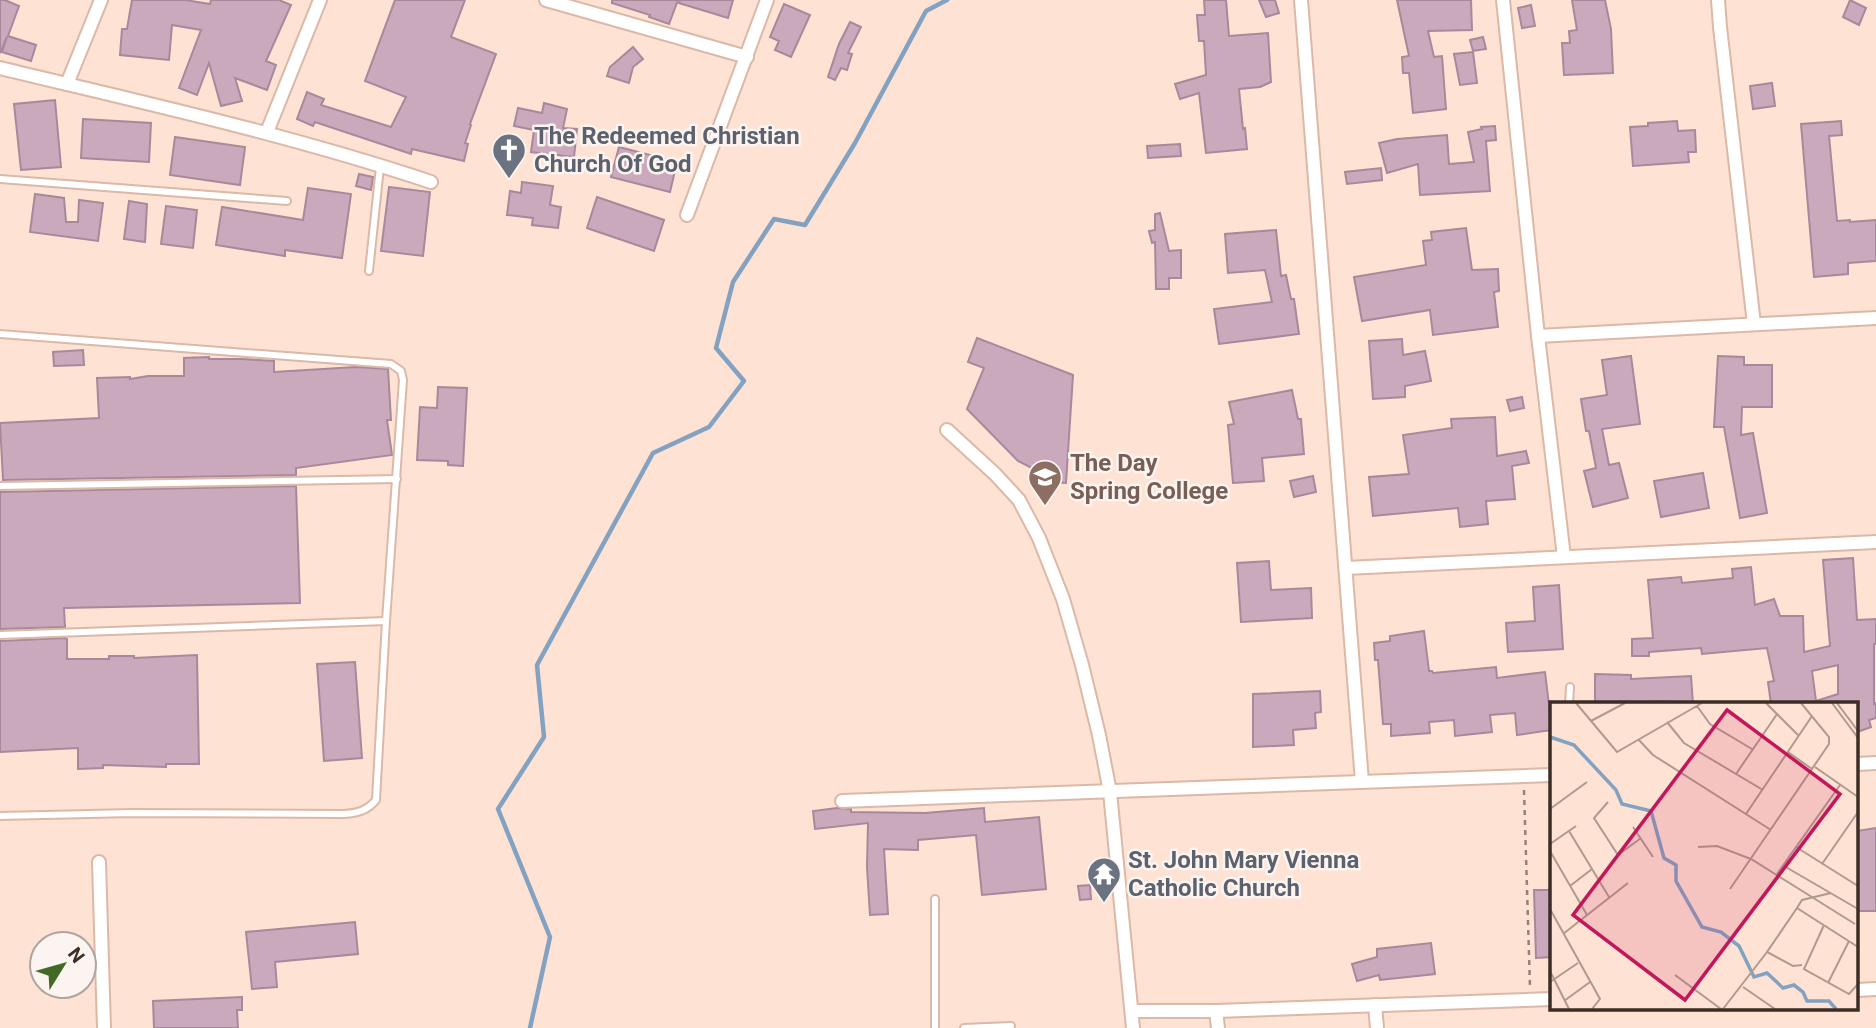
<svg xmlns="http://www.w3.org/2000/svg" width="1876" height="1028" viewBox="0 0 1876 1028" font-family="Roboto,sans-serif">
<rect width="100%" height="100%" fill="#fee2d3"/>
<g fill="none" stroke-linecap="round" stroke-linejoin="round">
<polyline stroke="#83a1c1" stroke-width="4.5" points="530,1028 550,937 498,809 544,737 537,665 653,453 709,427 744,381 716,348 733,282 774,219 805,225 855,143 926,11 947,0"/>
</g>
<g fill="#caa9bc" stroke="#a8889b" stroke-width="2" fill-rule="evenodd">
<polygon points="0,0 5,0 19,6 8,36 36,45 31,61 2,52 7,37 0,53"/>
<polygon points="132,0 185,0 210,4 211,0 279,0 291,5 266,61 276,65 267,90 235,78 242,101 221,106 209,63 197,95 179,88 201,30 172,25 169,60 120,55 122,29 127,29"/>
<polygon points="395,0 465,0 451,37 496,54 470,124 471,125 465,143 468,144 464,161 412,149 411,154 315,122 313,126 297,119 307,92 324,99 321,105 391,127 406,97 365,81"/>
<polygon points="612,0 678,0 669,24 649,17 650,15 612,3"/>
<polygon points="680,0 733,0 728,18 679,3"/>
<polygon points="1204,0 1226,0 1229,36 1268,33 1271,82 1260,87 1239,89 1243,129 1245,128 1247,149 1206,153 1199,93 1180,99 1175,84 1206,75 1204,41 1199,41 1197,15 1205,15"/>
<polygon points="1259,0 1275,0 1279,13 1266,17"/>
<polygon points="1397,0 1471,0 1472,30 1428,31 1434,57 1442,56 1446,109 1413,113 1409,73 1403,73 1402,57 1409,56"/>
<polygon points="1572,0 1605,0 1611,29 1613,73 1564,75 1562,43 1570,43 1569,31 1577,30"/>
<polygon points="1850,0 1866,8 1859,25 1843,17"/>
<polygon points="784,4 810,15 791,57 775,50 779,41 770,37"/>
<polygon points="1531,5 1535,26 1522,28 1518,8"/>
<polygon points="850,22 861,27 848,53 852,54 847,70 841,68 835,80 828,77 839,44"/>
<polygon points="1483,37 1486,49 1473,51 1470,40"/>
<polygon points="633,47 643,59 633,67 629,83 607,76 610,67"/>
<polygon points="1473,52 1477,83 1460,85 1454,54"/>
<polygon points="1772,83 1775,106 1753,109 1750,86"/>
<polygon points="55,100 61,167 21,170 14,104"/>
<polygon points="544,103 567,109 563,128 577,129 574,157 531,152 534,130 514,126 518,108 542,113"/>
<polygon points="83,119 151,123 149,162 81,158"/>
<polygon points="1677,121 1678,131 1695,130 1696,152 1688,152 1689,162 1633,166 1630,127 1648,126 1648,123"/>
<polygon points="1841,121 1842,135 1829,136 1837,221 1850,220 1850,222 1876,220 1876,261 1848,263 1848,274 1814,277 1801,124"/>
<polygon points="1495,126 1496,140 1486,141 1490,191 1420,195 1418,164 1387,173 1379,143 1397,139 1447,135 1449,164 1474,162 1468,132 1482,129 1481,127"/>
<polygon points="175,137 245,147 240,185 170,175"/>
<polygon points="1180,144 1181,156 1148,158 1147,146"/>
<polygon points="619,147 677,162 670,192 611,177"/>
<polygon points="1381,168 1382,180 1347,184 1345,172"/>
<polygon points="359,174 373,177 371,190 356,186"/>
<polygon points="522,182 553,186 550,205 561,207 558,228 532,225 533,218 507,215 510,191 521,193"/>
<polygon points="389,187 430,192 423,256 381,251"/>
<polygon points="308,188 351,194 342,258 285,250 285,256 216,245 222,207 303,220"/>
<polygon points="35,194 64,198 66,222 78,222 79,200 103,203 98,241 30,232"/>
<polygon points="597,197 664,220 654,251 587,228"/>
<polygon points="129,201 147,204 145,242 124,239"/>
<polygon points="166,206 197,210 193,248 161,244"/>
<polygon points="1160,213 1169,251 1181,250 1181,278 1169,278 1169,289 1156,289 1155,242 1152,243 1149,231 1155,230 1155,214"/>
<polygon points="1466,228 1472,270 1498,269 1499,291 1494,292 1498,327 1433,335 1430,310 1362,321 1354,277 1426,265 1423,241 1432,240 1431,232"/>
<polygon points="1276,230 1281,276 1286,275 1291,299 1294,299 1299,334 1219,344 1214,309 1272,302 1265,270 1228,273 1225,234"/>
<polygon points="977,338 1073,375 1066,483 1050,482 1030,474 1032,468 1018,461 967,409 984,368 968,362"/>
<polygon points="1402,339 1403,355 1425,351 1431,381 1405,386 1405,397 1373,399 1369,341"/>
<polygon points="83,350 84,365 54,366 53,352"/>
<polygon points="1631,356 1640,424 1602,429 1609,465 1619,463 1628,498 1593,507 1584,471 1596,468 1589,431 1586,431 1581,399 1607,395 1602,360"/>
<polygon points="1718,356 1744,357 1744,365 1772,365 1772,407 1742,407 1741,435 1753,433 1767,513 1740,518 1724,427 1714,427"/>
<polygon points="209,357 209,359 242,359 274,361 274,372 356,367 388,369 391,420 387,420 392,455 296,468 296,475 3,480 0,423 99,418 97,378 130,377 130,379 148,376 184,376 184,358"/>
<polygon points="438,387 467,388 463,466 448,465 448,461 417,460 420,407 437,408"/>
<polygon points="1292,390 1298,419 1301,419 1304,454 1262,458 1264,481 1233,483 1228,425 1234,424 1229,402"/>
<polygon points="1522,397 1524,408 1510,411 1507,400"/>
<polygon points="1495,417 1497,456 1526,451 1529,463 1512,466 1515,499 1486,501 1488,524 1460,527 1458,508 1373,516 1369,477 1409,474 1403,435 1452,428 1451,419"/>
<polygon points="1703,473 1709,508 1661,517 1654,481"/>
<polygon points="1313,476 1316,492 1294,497 1290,481"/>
<polygon points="296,486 300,603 64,608 65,627 0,629 0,492"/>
<path d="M1853 558 1857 620 1876 619V644H1874V704L1876 703V718L1869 720 1871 727 1857 732V704H1771L1768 682 1774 681 1767 648 1702 654 1701 648 1649 652V656H1632V639L1653 638 1648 580 1681 577 1682 583 1733 578 1732 569 1751 567 1755 605 1774 599 1780 616H1803L1804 652 1830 646 1823 560ZM1838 665V694L1816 701 1812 671Z"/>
<polygon points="1269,561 1271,590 1311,588 1312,618 1241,622 1237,563"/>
<polygon points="1559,585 1563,649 1508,652 1506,623 1535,621 1533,587"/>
<polygon points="1424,631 1429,671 1432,671 1433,673 1496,667 1497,678 1545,672 1552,730 1517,735 1515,713 1490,715 1492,732 1455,736 1454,720 1429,722 1430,733 1391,736 1391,724 1383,724 1378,660 1375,660 1374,643 1390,641 1390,636"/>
<polygon points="65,638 67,639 67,659 109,659 109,656 134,656 134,658 197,655 199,764 166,764 166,767 103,765 103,768 78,769 78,748 0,752 0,641"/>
<polygon points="355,662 362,758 324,761 317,664"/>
<polygon points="1595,674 1631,675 1631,679 1691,676 1693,704 1666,704 1665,701 1630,703 1630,704 1595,704"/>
<polygon points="1320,691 1321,712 1315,713 1316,728 1293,730 1294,745 1253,747 1253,694"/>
<polygon points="837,808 851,809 851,812 925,813 984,808 985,822 1039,817 1046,889 982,895 976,835 918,840 918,850 884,849 888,914 870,915 867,867 868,823 815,829 813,811"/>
<polygon points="1876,828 1876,911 1857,911 1857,831"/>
<polygon points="1090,885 1091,899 1080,900 1078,886"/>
<polygon points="1534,890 1552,890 1552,957 1536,958"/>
<polygon points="355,922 358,954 275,962 277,987 252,989 246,932"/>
<polygon points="1431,943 1435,974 1380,980 1379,975 1357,981 1352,964 1377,957 1377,949"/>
<polygon points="242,997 242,1010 237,1010 238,1028 154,1028 153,1001"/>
</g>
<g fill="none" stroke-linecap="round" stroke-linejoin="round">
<g stroke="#dbb8a7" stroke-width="10">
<g id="lane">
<polyline points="0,179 287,201"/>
<polyline points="369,271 380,167"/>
<path d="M0 334 391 364 401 371 403 380 386 621 376 800C367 811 357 813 344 814L133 813 0 816"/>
<polyline points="0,486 397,479"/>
<polyline points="0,635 386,621"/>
<polyline points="1569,704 1570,687"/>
<polyline points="935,899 935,1028"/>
<polyline points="964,1028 1011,1026"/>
</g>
</g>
<g stroke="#dbb8a7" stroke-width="16">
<g id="street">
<polyline points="546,0 747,57"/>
<polyline points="1301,0 1362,782"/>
<polyline points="1503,0 1538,336 1564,557"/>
<polyline points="1718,0 1720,27 1754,324"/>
<path d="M0 68C145 103 290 135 431 182"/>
<polyline points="67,84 101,0"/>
<polyline points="267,132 320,0"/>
<polyline points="687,215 767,0"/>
<polyline points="1538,336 1876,318"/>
<polyline points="947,430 995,474 1019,500 1039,538 1063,599 1082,665 1099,735 1110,792 1133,1028"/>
<polyline points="1346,568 1876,542"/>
<polyline points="1857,764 1876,763"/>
<polyline points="842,801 1552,775"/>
<polyline points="99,862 104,1028"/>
<polyline points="1857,990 1876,989"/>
<polyline points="1375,1005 1377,1028"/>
<polyline points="1132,1011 1216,1011 1552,999"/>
<polyline points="1216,1011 1218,1028"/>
</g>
</g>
<polyline stroke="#968176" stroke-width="2.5" stroke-dasharray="5 5" stroke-linecap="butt" points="1524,790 1530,987"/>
<use href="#lane" stroke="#fff" stroke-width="6"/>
<use href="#street" stroke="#fff" stroke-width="12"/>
</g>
<defs>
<g id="church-pin" transform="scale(1.75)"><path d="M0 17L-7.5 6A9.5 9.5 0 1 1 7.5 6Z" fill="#6b7280" stroke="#fbf4f0"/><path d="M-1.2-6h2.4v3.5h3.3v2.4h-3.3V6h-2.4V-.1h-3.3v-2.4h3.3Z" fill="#fff"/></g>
<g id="school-pin" transform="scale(1.75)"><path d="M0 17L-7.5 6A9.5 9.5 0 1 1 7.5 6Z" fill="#8d6e63" stroke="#fbf4f0"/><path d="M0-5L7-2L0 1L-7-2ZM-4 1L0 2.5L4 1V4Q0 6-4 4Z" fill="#fff"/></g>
<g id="temple-pin" transform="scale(1.75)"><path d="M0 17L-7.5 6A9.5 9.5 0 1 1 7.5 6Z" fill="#6b7280" stroke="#fbf4f0"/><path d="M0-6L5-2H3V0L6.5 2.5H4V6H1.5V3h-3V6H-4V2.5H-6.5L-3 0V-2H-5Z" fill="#fff"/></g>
</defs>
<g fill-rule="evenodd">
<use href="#church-pin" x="509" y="150"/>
<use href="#school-pin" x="1045" y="477"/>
<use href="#temple-pin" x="1104" y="874"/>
</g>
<g text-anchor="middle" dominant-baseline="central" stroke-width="5" stroke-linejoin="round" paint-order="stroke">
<g font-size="24" font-weight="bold" fill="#5b616d" stroke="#fbf4f0" text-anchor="start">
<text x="534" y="136">The Redeemed Christian<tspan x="534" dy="28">Church Of God</tspan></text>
<text x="1128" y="860">St. John Mary Vienna<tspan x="1128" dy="28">Catholic Church</tspan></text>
</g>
<g font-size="24" font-weight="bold" fill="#785e54" stroke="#fbf4f0" text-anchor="start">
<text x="1070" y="463">The Day<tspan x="1070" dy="28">Spring College</tspan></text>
</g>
</g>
<g transform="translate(1550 702)">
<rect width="308" height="308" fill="#fee2d3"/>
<path fill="none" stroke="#83a1c1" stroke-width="3.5" d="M0 35 24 43 66 88 72 102 101 109 114 156 126 163V179L152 225 171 230 189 244 204 275 217 271 233 286 244 283 253 290 257 299H279L286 307"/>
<path fill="none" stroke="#b09a8e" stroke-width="2" d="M26 1 67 50 152 1M216 1 249 34M282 1 308 36M287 1 308 29M147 4 160 22 202 47M41 19 75 1M117 20 134 41 213 88M88 37 103 53 221 128M238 50 262 67M265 65 308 95M186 72 227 12M58 100 44 116 68 153 91 136M0 107 37 80M196 112 262 14M83 125 103 155M19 129 59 195M0 142 26 124M148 145 167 144 201 157 305 222M246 145 308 184M0 149 37 213M272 162 308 110M234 164 308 207M227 172 290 83M20 184 42 167M180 187 279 42V35L251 1M281 191 252 198 247 206 308 245M247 206 217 250 243 264 252 263M0 207 50 297 42 307M274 223 254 267 299 292 308 282M13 232 78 181M0 269 19 307M125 273 171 307M0 280 28 261M278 281 299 239M193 285 225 307M14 299 40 280M173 307 217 250"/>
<path fill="#c2185b" fill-opacity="0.15" stroke="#c2185b" stroke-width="3.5" d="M177 8 290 92 135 298 23 213Z"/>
<rect width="308" height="308" fill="none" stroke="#3c2e27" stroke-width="3.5"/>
</g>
<g transform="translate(63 965) rotate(53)"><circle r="33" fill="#fbf4f0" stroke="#afa5a0" stroke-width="2"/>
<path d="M0-5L12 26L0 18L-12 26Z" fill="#436a24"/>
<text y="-10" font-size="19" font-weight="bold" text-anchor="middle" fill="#3c2e27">N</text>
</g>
</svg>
